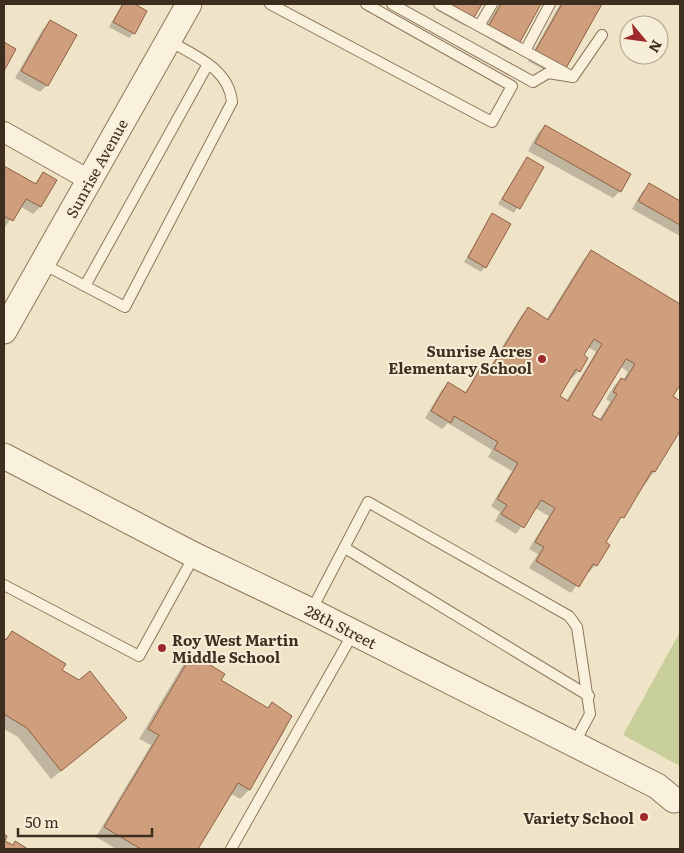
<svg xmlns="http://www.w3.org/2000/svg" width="684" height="853" viewBox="0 0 684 853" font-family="Literata,serif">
<rect width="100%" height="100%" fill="#f0e4c8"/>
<polygon fill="#c9cf9b" points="680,632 680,766 623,735"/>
<g fill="#0003" fill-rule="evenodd">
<polygon points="122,4 133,4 134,33 129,38 109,27"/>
<polygon points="440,4 480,4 465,26 436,10"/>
<polygon points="499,4 540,4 518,43 510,51 482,34"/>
<polygon points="560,4 601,4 564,70 557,77 528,61"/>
<polygon points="50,21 47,85 40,92 15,78 43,29"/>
<polygon points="545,126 620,191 613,198 528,151 538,133"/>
<polygon points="527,158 542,167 514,213 498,204"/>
<polygon points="4,168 34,185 43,173 55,180 40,207 33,214 20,206 5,227"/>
<polygon points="649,185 680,203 680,236 632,209 642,192"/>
<polygon points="493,215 485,267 481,272 464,262"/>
<path d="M591 252 680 306V382L672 397 680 402V429L654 472 615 525 604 543 596 565 589 572 587 571 571 593 529 568 538 554 529 549 549 516 535 508 516 534 495 521 500 512 491 506 512 471 488 457 492 450 448 423 442 429 425 418 441 391 448 384 464 393 482 369 487 372 521 316 528 309 546 320 584 259ZM588 347 596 352 566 401 558 396 570 377 572 378 579 371 582 356ZM620 366 628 372 623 380 621 379 614 386 606 399 610 402 599 420 590 415Z"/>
<polygon points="12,633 126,718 51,779 18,737 4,729 4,640"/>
<polygon points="193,656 220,680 267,709 272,704 285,730 249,790 240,799 230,793 197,849 116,849 96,837 151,745 139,739 183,665"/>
</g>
<g fill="#cf9f7d" stroke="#8d5f41" fill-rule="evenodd">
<polygon points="123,4 135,4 147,11 135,34 113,22"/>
<polygon points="446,4 482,4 473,19"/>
<polygon points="501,4 541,4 519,44 488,27"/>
<polygon points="562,4 602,4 565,70 534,53"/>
<polygon points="50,20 77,35 48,86 21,71"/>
<polygon points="4,42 16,49 4,71"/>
<polygon points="545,125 631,174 621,192 535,143"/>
<polygon points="527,157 544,167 520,209 502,199"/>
<polygon points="4,166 36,184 43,172 57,180 41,207 26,199 13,221 4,216"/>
<polygon points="649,183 680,201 680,225 638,201"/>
<polygon points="492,213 511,224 486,268 468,257"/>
<path d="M591 250 680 304V385L673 396 680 401V431L655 472 652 471 624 518 621 517 606 542 610 545 597 566 593 564 579 587 536 561 544 547 535 542 555 508 541 500 524 528 501 514 507 505 497 499 518 463 494 449 498 442 454 416 451 423 431 411 448 382 466 393 481 367 489 371 528 307 548 320ZM594 339 602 344 568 401 560 396 576 369 580 372 588 358 584 355ZM626 359 635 364 625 380 621 378 613 392 617 394 601 420 592 415Z"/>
<polygon points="12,631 66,664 62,670 79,680 90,671 127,718 61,771 27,728 4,714 4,638 6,640"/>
<polygon points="192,654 225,674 221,680 268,708 272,702 292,716 250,790 238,783 198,849 141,849 104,827 159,735 148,729"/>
<polygon points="4,834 7,836 5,841 13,845 15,841 28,849 4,849"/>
</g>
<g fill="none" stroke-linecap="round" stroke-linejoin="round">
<g stroke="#8d765c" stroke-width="12">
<g id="service">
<polyline points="270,4 492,122 512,86 366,4"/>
<polyline points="392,4 533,82 548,73 573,77"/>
<polyline points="439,4 479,26"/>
<polyline points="492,4 479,26 525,51"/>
<polyline points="550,4 525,51 573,77 602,35"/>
<path d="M43 264 125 307 232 102C229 68 194 56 168 40"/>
<polyline points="85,286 208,64"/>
<polyline points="345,548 589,696"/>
<polyline points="4,585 139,656 188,567"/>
<polyline points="311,611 368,502 569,616 577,627 590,714 574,744"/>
<polyline points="231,849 347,644"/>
</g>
</g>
<g stroke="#8d765c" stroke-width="22">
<polyline id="minor" points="4,132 89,180"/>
</g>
<g stroke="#8d765c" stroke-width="27">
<g id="tertiary">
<polyline points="4,331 189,4"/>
<polyline points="4,456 194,555 311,611 657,786 674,800"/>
</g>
</g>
<use href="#service" stroke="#faf1dc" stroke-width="10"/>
<use href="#minor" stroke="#faf1dc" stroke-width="20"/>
<use href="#tertiary" stroke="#faf1dc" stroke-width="25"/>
</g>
<g fill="#9e2a2b" stroke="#f7eed8" stroke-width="2">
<circle cx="542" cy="359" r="5"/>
<circle cx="162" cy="648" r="5"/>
<circle cx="644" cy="817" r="5"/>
</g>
<g text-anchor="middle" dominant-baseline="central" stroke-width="4" stroke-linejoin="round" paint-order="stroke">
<g font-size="15" fill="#3d2e20" stroke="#f7eed8">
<text transform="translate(96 168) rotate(-61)">Sunrise Avenue</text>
<text transform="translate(341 626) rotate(27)">28th Street</text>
</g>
<g font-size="15" font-weight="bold" fill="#3d2e20" stroke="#f7eed8" text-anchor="end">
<text x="532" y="350">Sunrise Acres<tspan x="532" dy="17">Elementary School</tspan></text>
<text x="172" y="639" text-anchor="start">Roy West Martin<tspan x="172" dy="17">Middle School</tspan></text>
<text x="634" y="817">Variety School</text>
</g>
</g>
<rect width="684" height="853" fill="none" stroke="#3d2e20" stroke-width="10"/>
<g transform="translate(644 40) rotate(119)"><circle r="24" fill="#f7eed8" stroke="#ada18e"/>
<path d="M0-4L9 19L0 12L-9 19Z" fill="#9e2a2b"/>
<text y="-8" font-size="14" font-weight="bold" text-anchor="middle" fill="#3d2e20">N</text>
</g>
<path d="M18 828v8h134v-8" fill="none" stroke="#3d2e20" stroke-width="2.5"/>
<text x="25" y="828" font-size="15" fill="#3d2e20" stroke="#f7eed8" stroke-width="4" paint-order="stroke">50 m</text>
</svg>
